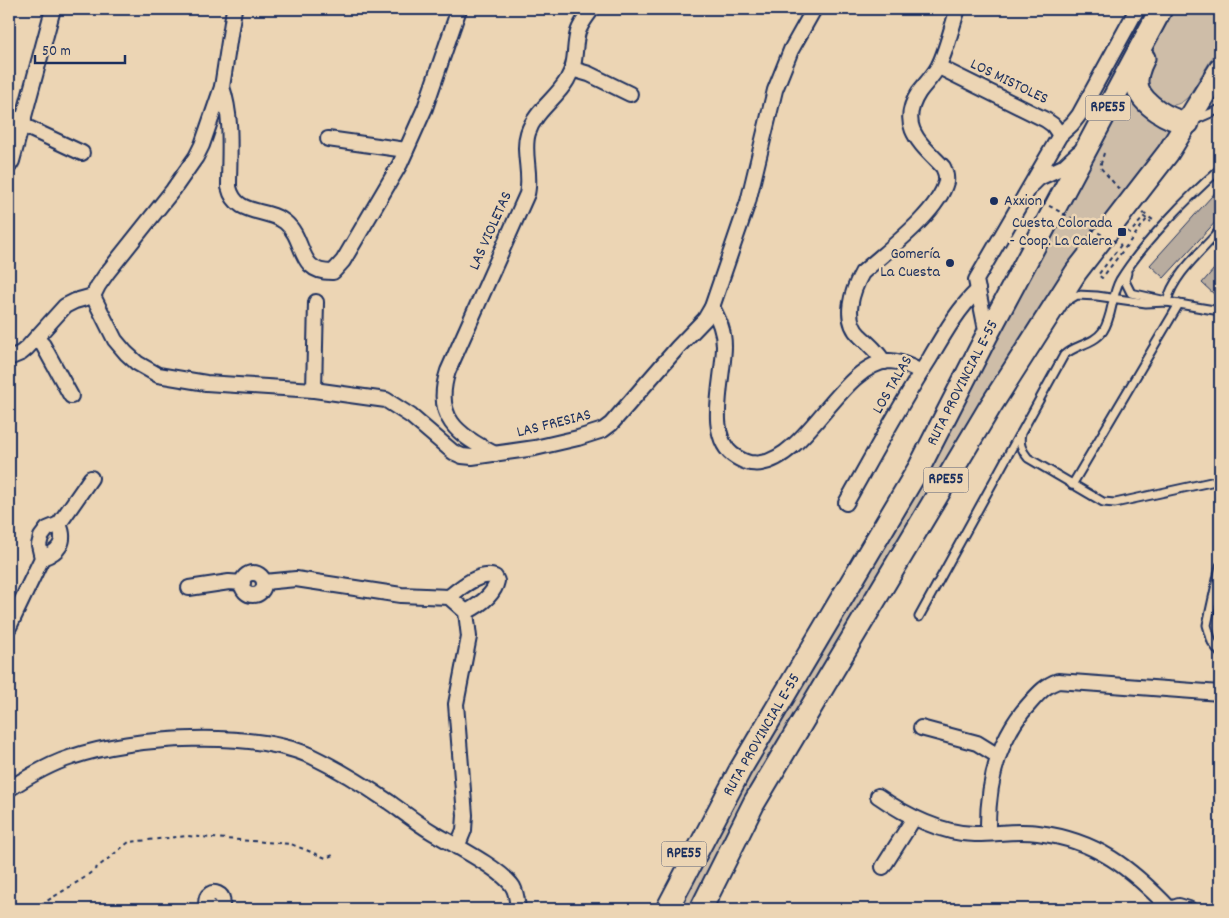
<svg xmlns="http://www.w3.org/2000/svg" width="1229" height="918" viewBox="0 0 1229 918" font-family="Dekko,sans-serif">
<rect width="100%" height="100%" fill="#ecd5b4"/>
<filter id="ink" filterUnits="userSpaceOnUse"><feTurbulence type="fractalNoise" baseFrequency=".02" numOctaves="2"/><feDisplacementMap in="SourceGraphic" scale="10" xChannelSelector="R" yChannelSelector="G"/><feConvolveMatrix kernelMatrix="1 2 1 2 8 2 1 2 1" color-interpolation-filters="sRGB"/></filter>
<g filter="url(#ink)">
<g fill="#cebda8" stroke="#747683">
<path d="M1175 9H1220V45L1188 97C1172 113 1160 102 1145 91L1149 56Z"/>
<polygon points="1130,80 1177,127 1155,158 693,909 674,909"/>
</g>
<g fill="#b8ac9f" stroke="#1b2f5e">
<polygon points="1220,187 1220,217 1164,278 1150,265"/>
<polygon points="1220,262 1220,289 1215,295 1202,283"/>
</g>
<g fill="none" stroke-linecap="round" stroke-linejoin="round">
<g stroke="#1b2f5e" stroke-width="11">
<g id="service">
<polyline points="1195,120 1220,109"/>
<path d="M1220 169C1187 198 1143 243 1120 280 1111 296 1113 316 1103 331 1094 344 1075 345 1064 355L1021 433C1019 443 1021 450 1028 458L1103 502 1115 503 1220 480"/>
<polyline points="1127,273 1125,281 1131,293 1162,300"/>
<polyline points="1067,301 1077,295 1097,296 1146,303 1167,302 1220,311"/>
<path d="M1167 302C1172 276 1203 250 1220 230"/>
<polyline points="1072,485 1179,304"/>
<polyline points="1220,566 1207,625 1212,642 1220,653"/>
<polyline points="919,617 1019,435"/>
</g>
</g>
<g stroke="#1b2f5e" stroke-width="18">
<g id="minor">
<polyline points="939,67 1046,120 1053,125 1060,135"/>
<polyline points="572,69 589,74 630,94"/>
<path d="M222 87C233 119 229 155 229 187 236 217 266 207 285 222 307 240 296 273 333 272L343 261 400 164 425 108 459 9"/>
<polyline points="9,118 24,120"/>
<polyline points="22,125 82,153"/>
<polyline points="328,139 406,150"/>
<polyline points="9,166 12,161 53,9"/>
<polyline points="1033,184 1039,178 1063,167 1078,153"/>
<polyline points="93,296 115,340 126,353 137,363 158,375 206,383 314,390 386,400 411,416 453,452 462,456 472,457 535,448 578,438 603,430 611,424 678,347 705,319 712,307 748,202 775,90 791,50 814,9"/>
<polyline points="93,296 98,286 107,273 173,190 196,157 202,145 222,87 234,9"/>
<path d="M712 307C719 320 724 331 724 346 724 378 704 438 736 457 741 460 745 462 750 463 754 463 758 464 761 463 807 457 843 364 889 361 900 361 912 367 921 372"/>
<polyline points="987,335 976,280 1060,135 1072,124 1079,115 1137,9"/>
<polyline points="36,338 43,345 71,396"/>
<polyline points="9,358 21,353 27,348 65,306 75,301 93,296"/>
<path d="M884 362C876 350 870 345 860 336 842 319 852 291 862 273 886 251 938 213 946 182 947 176 945 171 943 167 920 143 897 126 919 92 925 84 933 76 938 67 946 53 952 25 958 9"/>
<polyline points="314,390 316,302"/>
<path d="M495 454C457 435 433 417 448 371L527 194C532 174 522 152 528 133 535 111 556 99 567 80 578 61 573 49 578 32 581 23 587 16 592 9"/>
<path d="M846 503C873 455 900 405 930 358 944 334 958 309 978 290"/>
<path d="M42 558C59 552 67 542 59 524"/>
<circle cx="253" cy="584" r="11"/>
<polyline points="264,582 296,579 401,595 449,597 466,612 469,637 456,704 465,815 464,830 457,847"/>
<polyline points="189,588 229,582 243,583"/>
<path d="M449 597C460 588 480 571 495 577L497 581C494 595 478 606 466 612"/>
<polyline points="9,627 42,558 39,545 41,537 47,529 59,524 91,478"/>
<polyline points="921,728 977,743 998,756"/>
<path d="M9 789C29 776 49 764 72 757 133 736 252 730 311 756 338 769 364 785 389 802 403 812 417 823 432 832 452 844 502 869 513 887 517 894 517 902 518 909"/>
<path d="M878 796C905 815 944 835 977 834 997 834 1017 830 1038 833 1096 840 1131 868 1170 909"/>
<path d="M988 833C987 785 997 738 1031 702 1039 693 1046 685 1058 681L1220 693"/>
<polyline points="883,867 914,818"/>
<path d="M211 909 206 904C206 883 233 896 218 909"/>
<polyline points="1170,909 1179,906 1189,909"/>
</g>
</g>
<g stroke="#1b2f5e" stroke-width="25">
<g id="primary">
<path d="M1144 58C1131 83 1136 96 1158 111 1168 118 1177 121 1188 123"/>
<polyline points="667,909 740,770 920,466 987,335 1161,9"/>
<polyline points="701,909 754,803 990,407 1076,272 1168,153 1220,69"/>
</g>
</g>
<g stroke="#1b2f5e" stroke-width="2" stroke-dasharray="4 4" stroke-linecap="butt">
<polyline points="1104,153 1100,167 1119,189"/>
<polyline points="1143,213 1153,220 1151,222"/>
<polyline points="1127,231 1130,233 1144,217 1147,219"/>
<polyline points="1121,245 1098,275 1102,278 1147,219 1151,222"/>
<polyline points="34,909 84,878 129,842 187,836 291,844 326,858 333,855"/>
</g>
<use href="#service" stroke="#ecd5b4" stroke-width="7"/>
<use href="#minor" stroke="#ecd5b4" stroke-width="14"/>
<use href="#primary" stroke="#ecd5b4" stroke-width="21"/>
<polyline stroke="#1b2f5e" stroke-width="2" stroke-dasharray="4 4" stroke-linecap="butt" points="1042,202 1121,245"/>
</g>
</g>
<g fill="#1b2f5e" stroke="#ecd5b4" stroke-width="2">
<circle cx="994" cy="201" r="5"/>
<rect x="1117" y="227" width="10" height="10" rx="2.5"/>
<circle cx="950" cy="263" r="5"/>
</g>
<g text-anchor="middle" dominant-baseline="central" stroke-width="5" stroke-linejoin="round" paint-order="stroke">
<g fill="#ecd5b4" stroke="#5a6178" stroke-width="1">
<rect x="1085.5" y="95.5" width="45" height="25" rx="4"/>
<rect x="923.5" y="467.5" width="45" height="25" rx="4"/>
<rect x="661.5" y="841.5" width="45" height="25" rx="4"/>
</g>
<g font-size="15" font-weight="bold" fill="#1b2f5e">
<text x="1108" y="108">RPE55</text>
<text x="946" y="480">RPE55</text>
<text x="684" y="854">RPE55</text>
</g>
<g font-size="16" fill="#1b2f5e" stroke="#ecd5b4">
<text transform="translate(1009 82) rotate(26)">LOS MISTOLES</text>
<text transform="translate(491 231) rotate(-66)">LAS VIOLETAS</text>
<text transform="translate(963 383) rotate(-63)">RUTA PROVINCIAL E-55</text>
<text transform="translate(893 385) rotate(-60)">LOS TALAS</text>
<text transform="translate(554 424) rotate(-14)">LAS FRESIAS</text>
<text transform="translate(762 735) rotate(-60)">RUTA PROVINCIAL E-55</text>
</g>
<g font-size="16" fill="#1b2f5e" stroke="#ecd5b4" text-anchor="end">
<text x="1004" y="201" text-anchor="start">Axxion</text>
<text x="1112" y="223">Cuesta Colorada<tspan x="1112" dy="18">- Coop. La Calera</tspan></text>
<text x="940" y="254">Gomería<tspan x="940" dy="18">La Cuesta</tspan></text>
</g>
</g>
<rect width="1229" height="918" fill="none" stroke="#ecd5b4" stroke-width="30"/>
<rect x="15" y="15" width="1199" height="888" fill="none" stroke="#1b2f5e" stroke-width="2" filter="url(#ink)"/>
<path d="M35 55v8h90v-8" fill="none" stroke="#1b2f5e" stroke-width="2.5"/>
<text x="42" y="55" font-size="15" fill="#1b2f5e" stroke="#ecd5b4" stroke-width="4" paint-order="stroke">50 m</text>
</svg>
